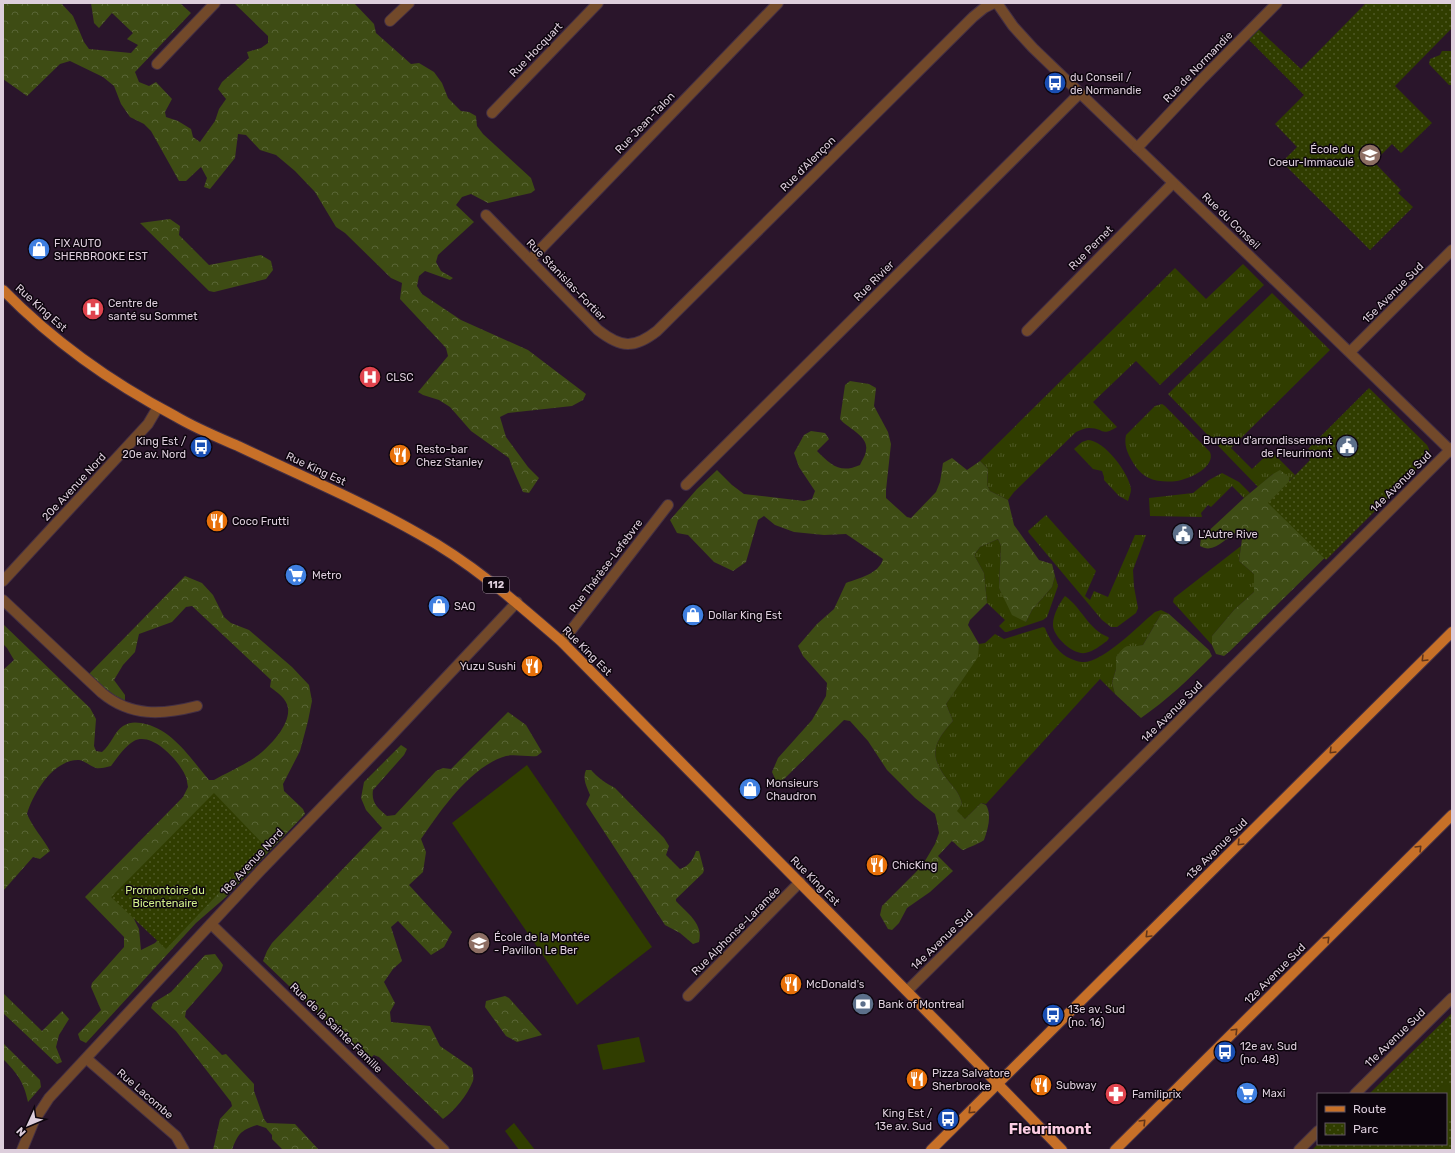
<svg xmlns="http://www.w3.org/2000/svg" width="1455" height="1153" viewBox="0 0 1455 1153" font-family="Rubik,sans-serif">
<defs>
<pattern id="grass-tufts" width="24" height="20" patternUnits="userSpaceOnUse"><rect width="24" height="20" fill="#303d00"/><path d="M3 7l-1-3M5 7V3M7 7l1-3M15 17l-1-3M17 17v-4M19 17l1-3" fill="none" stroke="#4e5825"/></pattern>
<pattern id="forest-crowns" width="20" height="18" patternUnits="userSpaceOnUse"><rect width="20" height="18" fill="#3e4c14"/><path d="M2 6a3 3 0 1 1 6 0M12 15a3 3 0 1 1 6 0" fill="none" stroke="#596536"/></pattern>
<pattern id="park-dots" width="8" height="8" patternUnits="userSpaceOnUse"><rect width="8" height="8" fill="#303d00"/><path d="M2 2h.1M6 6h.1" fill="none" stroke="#4e5825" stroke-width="1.8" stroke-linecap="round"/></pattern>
</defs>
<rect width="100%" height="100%" fill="#2a152b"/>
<g fill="url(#grass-tufts)">
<path d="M1243 264 1264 285 1160 385 1136 361 1093 402 1117 427C1101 437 1104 428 1089 428 1085 428 1081 430 1076 432L1014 492 1008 500 990 491 987 485 988 469 980 461 1175 268 1206 299Z"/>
<polygon points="1272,293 1330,350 1231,448 1252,469 1271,451 1295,475 1289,481 1289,477 1273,474 1258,487 1168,394"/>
<path d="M1162 404 1165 406 1210 452C1216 467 1189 479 1177 481 1168 482 1157 482 1149 478 1142 475 1136 468 1132 461 1127 452 1124 445 1126 435L1155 406Z"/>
<path d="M1088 440C1105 441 1129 473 1131 489 1131 493 1129 497 1128 501L1119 496 1104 480V477L1102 471 1093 469 1074 449 1082 442Z"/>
<polygon points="1222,473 1239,482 1250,493 1244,498 1232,486 1211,507 1208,505 1201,513 1202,517 1150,516 1149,498 1193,493 1209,480"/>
<polygon points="1046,515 1096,571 1085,596 1090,600 1094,591 1108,597 1135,535 1146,535 1133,570 1134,587 1138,608 1136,613 1117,627 1111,627 1102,620 1029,533 1028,531"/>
<polygon points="998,539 1001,546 999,588 1003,595 1026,622 1032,610 1052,587 1055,576 1058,586 1047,617 1043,620 1007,632 1005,632 999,626 1005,620 987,603 984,573 974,555 980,547"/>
<polygon points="1241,546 1239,561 1254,574 1254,592 1234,610 1212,636 1212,645 1173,602 1174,598"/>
<path d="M1065 596C1082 608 1088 629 1108 637L1109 638 1107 641C1101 645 1093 652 1085 653 1073 655 1052 636 1053 624 1053 615 1060 602 1065 596Z"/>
<path d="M1161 610 1169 614H1161L1143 645 1136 647 1116 657V669L1112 683 1115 694 1100 679 986 804 981 803 965 819 956 811 962 804C960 795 956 790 950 783 929 757 931 745 953 721L946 704 977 657 979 644 985 643 995 634 1004 639 1043 627 1045 628C1049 639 1057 651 1067 657 1072 659 1077 662 1082 662 1102 664 1139 625 1155 612Z"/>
</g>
<g fill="url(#forest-crowns)" fill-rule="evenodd">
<polygon points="3,3 61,3 73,16 84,42 89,49 131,53 138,45 127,39 133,33 112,13 99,28 94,23 91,3 180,3 191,13 135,72 139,82 149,86 156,82 172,99 165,112 166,117 178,121 191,129 193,137 200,142 215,121 219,109 226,99 218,89 222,82 249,58 247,52 261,48 268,43 268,36 234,3 354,3 374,24 376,33 411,64 419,63 434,72 442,83 448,98 461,111 469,112 476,116 477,126 483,134 531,178 535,190 531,193 488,203 471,194 462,197 456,205 474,222 438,255 436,262 441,271 453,278 450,280 425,271 419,276 417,286 422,294 461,320 528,350 586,394 583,400 572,406 508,413 500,417 506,437 528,467 539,478 529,493 523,492 512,467 509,458 471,431 450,407 439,400 423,395 418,392 448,356 446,348 400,299 402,283 391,278 345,233 336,227 315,192 295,171 276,155 260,150 246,135 238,134 235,158 210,189 204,187 207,178 201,167 186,181 179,181 151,131 144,124 130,117 121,104 114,86 103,77 70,61 60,64 27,96 3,79"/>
<polygon points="170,219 180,226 179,235 209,265 261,255 271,261 273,270 266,279 214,292 209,291 140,223"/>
<path d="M850 381 869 384 876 388 874 406 888 432 891 444 886 490V498L907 517 911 518 936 492 940 482 943 463 952 458 967 470 980 461 988 469 987 485 990 491 1008 500 1014 525 1039 560 1052 564 1055 576 1052 587 1032 610 1026 622 1012 615 999 588 1001 546 998 539 980 547 974 555 984 573 987 603 970 620 968 625 979 644 978 657 946 704 953 721C931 745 929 757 950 783 956 790 960 795 962 804L957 811 965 819 981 803 986 805C992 815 988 829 984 840 982 842 964 850 963 850 960 849 955 843 952 841L938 856 953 871 930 892 907 908 899 923 892 930 888 929 880 915 882 906 916 872 925 861 935 844 939 833 937 822 935 814 915 798 887 770 868 741 850 721 844 720 780 783 776 781 772 772 778 758 812 720 826 696 827 683 803 656 798 646 817 624 834 609 846 583C859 578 879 574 883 559L846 534 824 535 794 532 775 525 764 516 758 520 746 562 733 571 714 562 688 535 677 533 670 520 697 489 717 470 732 485 744 494 804 501 812 499 815 491 799 467 794 453 804 435 811 431 825 433 829 439 817 451C831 465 840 474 860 465 862 460 866 455 866 450 869 436 847 428 840 419L845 385Z"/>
<path d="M1280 470 1289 477V488L1345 538 1229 652 1224 656 1216 654 1212 645V636L1234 610 1254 592V574L1239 561 1242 539 1239 531C1226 536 1215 555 1200 546L1201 538 1244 498 1273 474Z"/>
<path d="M185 576 202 583 213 595 224 617 231 623 249 630 292 667 309 685 312 701 308 721 300 751 283 784 284 791 303 809 305 814 226 897 196 923 86 1043 80 1040 78 1034 101 1010 91 987 92 983 124 947V937L85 897 183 797 188 787C187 783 187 778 185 775 179 761 152 731 134 741 125 746 117 758 111 766 106 767 101 769 96 768 90 766 85 761 79 760 54 759 33 793 27 814 33 828 43 838 50 851L40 859 33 857 3 891V670L14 660 7 648 3 644V624L90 708 96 719 94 746 96 751 102 752C111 745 114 732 123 726 129 722 135 722 141 723 172 728 190 758 209 780H214C228 772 251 762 262 752 273 742 290 724 288 708 287 699 277 692 270 687L271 680 192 606 186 607 172 622 139 634 135 652 123 665 114 680 125 695V701L121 702 113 698 88 675ZM205 888 155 943 141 950 139 929 126 903Z"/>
<path d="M1161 614H1169L1209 650 1212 656C1189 679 1167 700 1141 718L1115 694 1112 683 1116 669V657C1129 640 1126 649 1143 645Z"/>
<path d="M508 712 526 725 542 752 537 756C528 757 514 754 506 756 471 766 441 810 421 839L426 852 423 872 409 885 452 932 444 947 431 955 398 921 391 927 402 961 393 969 384 982 395 1003 390 1012 391 1022 430 1026 440 1046 472 1068C473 1072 474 1077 473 1081 467 1096 455 1110 443 1119L379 1057 374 1055 369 1059 363 1057 263 961 267 951 272 943 382 828 366 810 361 798 364 782 401 745 407 749 404 755 373 790C371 803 378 808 387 816L395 815 436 771 443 768 451 769Z"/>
<path d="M586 770H591C597 777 607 784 615 788L664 838 669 846 666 855 680 869C689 866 693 860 696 851H699L704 870 703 873 676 899V901C687 913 704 924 699 942L693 944 680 933 665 925 586 804 590 795C587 787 582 779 586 770Z"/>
<path d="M215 954 223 965 221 971 186 1011 185 1017 222 1055 226 1054 254 1084V1091L264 1119 267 1123 295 1124 319 1150H283L272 1139V1135L266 1128 257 1125C240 1131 238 1134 232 1150H213L220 1119 232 1106 231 1102 176 1031 151 1008 153 1003 171 992 205 955Z"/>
<polygon points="3,993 42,1031 62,1011 69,1019 59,1035 56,1047 62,1062 57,1064 3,1013"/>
<polygon points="505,996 509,998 542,1035 517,1042 506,1036 485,1007 486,1001"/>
<path d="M3 1043 40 1080 41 1087 28 1102C24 1082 17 1073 3 1059Z"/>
</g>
<g fill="url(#park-dots)">
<polygon points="1366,3 1452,3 1452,28 1395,86 1432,123 1401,153 1392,144 1374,162 1401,190 1398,193 1413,207 1370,250 1282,162 1297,147 1275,124 1304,95 1245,36 1255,26 1301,69"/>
<polygon points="1442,51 1452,51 1452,85 1449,85 1429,64 1430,59 1440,55"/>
<path d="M1369 388 1427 445C1430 450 1430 453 1428 458L1326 560 1268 503 1310 460 1307 456 1311 452 1308 449Z"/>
<polygon points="214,793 264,845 166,949 111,897"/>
<polygon points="1452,1013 1452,1150 1312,1150 1318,1144 1446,1144 1446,1094 1369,1094"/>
</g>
<g fill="#303d00">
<polygon points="527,765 652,947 577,1005 452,823"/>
<polygon points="639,1037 645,1062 603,1070 597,1045"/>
<polygon points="1446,1082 1452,1088 1452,1118 1446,1112 1446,1094 1433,1094"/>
<polygon points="514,1123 535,1150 519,1150 505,1131"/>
</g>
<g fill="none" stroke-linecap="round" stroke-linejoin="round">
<g stroke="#432f44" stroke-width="12">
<g id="minor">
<polyline points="997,3 1013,26 1033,48 1312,316 1452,452"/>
<polyline points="390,21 409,3"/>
<polyline points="157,64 215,3"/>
<polyline points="492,113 598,3"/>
<polyline points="1137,148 1202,79 1277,3"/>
<path d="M486 215 598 330C621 348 634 349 657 331L973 17 984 8 994 3"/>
<polyline points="530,260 778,3"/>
<polyline points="1027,331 1173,183"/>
<polyline points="1350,352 1452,250"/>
<polyline points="686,485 1080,93"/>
<polyline points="3,581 148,424 158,407"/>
<path d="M3 600 102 693C131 717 162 715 197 706"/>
<polyline points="562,642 668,505"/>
<polyline points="211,924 444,1150"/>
<polyline points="907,991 1162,738 1452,448"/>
<polyline points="688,996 800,882"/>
<polyline points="87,1059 176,1136 184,1150"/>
<polyline points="1355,1094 1452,998"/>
<polyline points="22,1150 34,1121 49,1098 260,871 388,739 517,602"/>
<polyline points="1299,1150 1318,1131"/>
</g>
</g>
<g stroke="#432f44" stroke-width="12">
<g id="major">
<path d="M3 290C53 341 112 383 175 416 195 428 217 437 238 446 299 475 361 501 419 534 472 563 517 603 562 642L953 1038 1062 1150"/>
<polyline points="931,1150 1452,632"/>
<polyline points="1115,1150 1452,815"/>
</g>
</g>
<use href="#minor" stroke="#72492a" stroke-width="10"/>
<use href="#major" stroke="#c77028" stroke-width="10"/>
</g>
<defs><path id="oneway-chevron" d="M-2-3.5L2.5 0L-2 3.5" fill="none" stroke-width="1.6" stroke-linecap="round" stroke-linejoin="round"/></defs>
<g stroke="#61351a">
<use href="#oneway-chevron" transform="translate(1424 659) rotate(135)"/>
<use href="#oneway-chevron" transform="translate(1332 751) rotate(135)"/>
<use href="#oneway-chevron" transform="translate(1240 843) rotate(135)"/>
<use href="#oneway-chevron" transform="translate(1419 848) rotate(-45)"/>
<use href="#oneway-chevron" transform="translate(1148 935) rotate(135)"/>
<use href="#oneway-chevron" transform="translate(1327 939) rotate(-45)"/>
<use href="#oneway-chevron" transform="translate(1235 1031) rotate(-45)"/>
<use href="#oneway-chevron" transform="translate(971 1111) rotate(136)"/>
<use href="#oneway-chevron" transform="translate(1143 1122) rotate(-45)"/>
</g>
<defs>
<g id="bus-disc" transform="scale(1.15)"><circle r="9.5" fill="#1a4fb4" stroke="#0d050e"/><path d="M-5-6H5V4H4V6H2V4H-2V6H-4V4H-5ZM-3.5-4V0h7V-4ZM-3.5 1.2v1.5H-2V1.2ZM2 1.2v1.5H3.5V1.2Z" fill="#fff"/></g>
<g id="school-disc" transform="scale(1.15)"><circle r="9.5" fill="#8d6e63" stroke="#0d050e"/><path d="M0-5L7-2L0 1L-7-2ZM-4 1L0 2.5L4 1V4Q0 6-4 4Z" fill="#fff"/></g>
<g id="shop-disc" transform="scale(1.15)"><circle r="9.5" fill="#3f7fe0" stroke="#0d050e"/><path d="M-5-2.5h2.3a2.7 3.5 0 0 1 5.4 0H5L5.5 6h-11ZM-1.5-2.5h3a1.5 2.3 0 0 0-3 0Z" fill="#fff"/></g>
<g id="hospital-disc" transform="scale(1.15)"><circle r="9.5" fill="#e0444e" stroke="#0d050e"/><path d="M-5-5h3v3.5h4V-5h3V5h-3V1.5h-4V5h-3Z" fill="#fff"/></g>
<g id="civic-disc" transform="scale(1.15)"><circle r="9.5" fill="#5c6f8a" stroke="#0d050e"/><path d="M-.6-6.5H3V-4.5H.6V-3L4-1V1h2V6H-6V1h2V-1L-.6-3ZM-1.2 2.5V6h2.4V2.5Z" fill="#fff"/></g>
<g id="restaurant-disc" transform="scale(1.15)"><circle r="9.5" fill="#e8710a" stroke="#0d050e"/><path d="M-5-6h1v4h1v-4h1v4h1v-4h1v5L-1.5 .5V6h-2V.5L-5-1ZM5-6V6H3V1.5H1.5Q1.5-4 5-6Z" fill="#fff"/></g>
<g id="supermarket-disc" transform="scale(1.15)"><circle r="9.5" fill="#3f7fe0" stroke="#0d050e"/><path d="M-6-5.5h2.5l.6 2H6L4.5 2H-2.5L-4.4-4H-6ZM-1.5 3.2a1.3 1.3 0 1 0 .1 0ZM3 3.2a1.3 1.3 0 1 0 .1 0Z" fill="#fff"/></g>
<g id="bank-disc" transform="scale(1.15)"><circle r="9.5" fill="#5c6f8a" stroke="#0d050e"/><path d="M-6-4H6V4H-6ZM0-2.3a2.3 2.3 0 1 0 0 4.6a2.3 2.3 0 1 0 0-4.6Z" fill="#fff"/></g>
<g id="pharmacy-disc" transform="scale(1.15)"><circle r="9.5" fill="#e0444e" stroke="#0d050e"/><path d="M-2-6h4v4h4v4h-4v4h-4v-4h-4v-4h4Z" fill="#fff"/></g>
</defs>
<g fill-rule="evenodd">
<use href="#bus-disc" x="1055" y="83"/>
<use href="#school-disc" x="1370" y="155"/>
<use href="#shop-disc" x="39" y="249"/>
<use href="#hospital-disc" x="93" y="309"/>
<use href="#hospital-disc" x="370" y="377"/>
<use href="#civic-disc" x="1347" y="446"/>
<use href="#bus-disc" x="201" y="447"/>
<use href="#restaurant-disc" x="400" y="455"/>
<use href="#restaurant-disc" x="217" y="521"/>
<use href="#civic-disc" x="1183" y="534"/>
<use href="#supermarket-disc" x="296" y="575"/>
<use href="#shop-disc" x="439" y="606"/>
<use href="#shop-disc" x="693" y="615"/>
<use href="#restaurant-disc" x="532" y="666"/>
<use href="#shop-disc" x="750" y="789"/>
<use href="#restaurant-disc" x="877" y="865"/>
<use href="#school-disc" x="479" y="943"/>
<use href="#restaurant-disc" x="791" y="984"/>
<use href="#bank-disc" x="863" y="1004"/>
<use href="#bus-disc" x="1053" y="1015"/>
<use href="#bus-disc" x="1225" y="1052"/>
<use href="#restaurant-disc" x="917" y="1079"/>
<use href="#restaurant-disc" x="1041" y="1085"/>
<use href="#supermarket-disc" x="1247" y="1093"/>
<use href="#pharmacy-disc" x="1116" y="1094"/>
<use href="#bus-disc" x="948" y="1119"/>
</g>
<g text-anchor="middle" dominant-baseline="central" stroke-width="3" stroke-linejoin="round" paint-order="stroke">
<rect fill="#0d050e" stroke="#9f929e" stroke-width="1" x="483" y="577" width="26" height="16" rx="3"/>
<g font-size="10" font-weight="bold" fill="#ddcedc">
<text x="496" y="585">112</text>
</g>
<g font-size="11" fill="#ddcedc" stroke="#0d050e">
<text transform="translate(536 50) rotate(-46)">Rue Hocquart</text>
<text transform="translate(1198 67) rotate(-46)">Rue de Normandie</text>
<text transform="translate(645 123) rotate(-46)">Rue Jean-Talon</text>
<text transform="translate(808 164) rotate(-45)">Rue d'Alençon</text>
<text transform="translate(1231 221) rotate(44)">Rue du Conseil</text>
<text transform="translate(1091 248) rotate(-45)">Rue Pernet</text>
<text transform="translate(566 280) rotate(46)">Rue Stanislas-Fortier</text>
<text transform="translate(874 281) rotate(-45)">Rue Rivier</text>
<text transform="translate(1393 293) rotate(-45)">15e Avenue Sud</text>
<text transform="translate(41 308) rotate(42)">Rue King Est</text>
<text transform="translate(316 469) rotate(25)">Rue King Est</text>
<text transform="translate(1401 482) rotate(-45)">14e Avenue Sud</text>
<text transform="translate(74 487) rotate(-47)">20e Avenue Nord</text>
<text transform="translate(606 566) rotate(-53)">Rue Thérèse-Lefebvre</text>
<text transform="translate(587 651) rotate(45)">Rue King Est</text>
<text transform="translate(1172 712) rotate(-45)">14e Avenue Sud</text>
<text transform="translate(1217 849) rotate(-45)">13e Avenue Sud</text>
<text transform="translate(252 862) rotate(-47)">18e Avenue Nord</text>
<text transform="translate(815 881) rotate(45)">Rue King Est</text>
<text transform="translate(736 931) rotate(-45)">Rue Alphonse-Laramée</text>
<text transform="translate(942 940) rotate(-44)">14e Avenue Sud</text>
<text transform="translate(1275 974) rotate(-45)">12e Avenue Sud</text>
<text transform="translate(336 1028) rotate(44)">Rue de la Sainte-Famille</text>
<text transform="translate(1395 1038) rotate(-44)">11e Avenue Sud</text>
<text transform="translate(145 1094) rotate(41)">Rue Lacombe</text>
</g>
<g font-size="11" fill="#ddcedc" stroke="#0d050e" text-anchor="start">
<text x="1070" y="77">du Conseil /<tspan x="1070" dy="13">de Normandie</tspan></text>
<text x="1354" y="149" text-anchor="end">École du<tspan x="1354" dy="13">Coeur-Immaculé</tspan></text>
<text x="54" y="243">FIX AUTO<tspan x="54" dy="13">SHERBROOKE EST</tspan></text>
<text x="108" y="303">Centre de<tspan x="108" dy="13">santé su Sommet</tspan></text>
<text x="386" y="377">CLSC</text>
<text x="1332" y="440" text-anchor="end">Bureau d'arrondissement<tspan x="1332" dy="13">de Fleurimont</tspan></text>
<text x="186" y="441" text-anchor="end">King Est /<tspan x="186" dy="13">20e av. Nord</tspan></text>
<text x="416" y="449">Resto-bar<tspan x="416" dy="13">Chez Stanley</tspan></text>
<text x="232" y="521">Coco Frutti</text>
<text x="1198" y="534">L'Autre Rive</text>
<text x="312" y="575">Metro</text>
<text x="454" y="606">SAQ</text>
<text x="708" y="615">Dollar King Est</text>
<text x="516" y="666" text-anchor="end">Yuzu Sushi</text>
<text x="766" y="783">Monsieurs<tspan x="766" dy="13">Chaudron</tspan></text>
<text x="892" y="865">ChicKing</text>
<text x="494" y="937">École de la Montée<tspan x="494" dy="13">- Pavillon Le Ber</tspan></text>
<text x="806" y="984">McDonald's</text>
<text x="878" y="1004">Bank of Montreal</text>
<text x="1068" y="1009">13e av. Sud<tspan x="1068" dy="13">(no. 16)</tspan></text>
<text x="1240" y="1046">12e av. Sud<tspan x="1240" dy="13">(no. 48)</tspan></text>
<text x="932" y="1073">Pizza Salvatore<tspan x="932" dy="13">Sherbrooke</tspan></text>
<text x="1056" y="1085">Subway</text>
<text x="1262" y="1093">Maxi</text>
<text x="1132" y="1094">Familiprix</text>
<text x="932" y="1113" text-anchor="end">King Est /<tspan x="932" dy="13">13e av. Sud</tspan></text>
</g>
<g font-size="11" fill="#d1ef8a" stroke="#0d050e">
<text x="165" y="890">Promontoire du<tspan x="165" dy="13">Bicentenaire</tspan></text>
</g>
<g font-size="15" font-weight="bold" fill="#fbcce2" stroke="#0d050e">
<text x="1050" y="1129">Fleurimont</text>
</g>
</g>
<rect width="1455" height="1153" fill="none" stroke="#ddcedc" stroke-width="8"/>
<rect x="1317" y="1093" width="130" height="52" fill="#0d050e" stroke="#605560"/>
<rect x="1325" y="1106" width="20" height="6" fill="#c77028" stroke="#605560"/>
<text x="1353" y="1113" font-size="12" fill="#ddcedc">Route</text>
<rect x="1325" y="1123" width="20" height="12" fill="url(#park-dots)" stroke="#605560"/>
<text x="1353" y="1133" font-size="12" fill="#ddcedc">Parc</text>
<g transform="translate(28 1125) rotate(226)" stroke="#0d050e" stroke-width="3" paint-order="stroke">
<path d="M0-3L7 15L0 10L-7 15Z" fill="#ddcedc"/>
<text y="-6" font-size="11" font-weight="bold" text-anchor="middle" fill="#ddcedc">N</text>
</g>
</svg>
